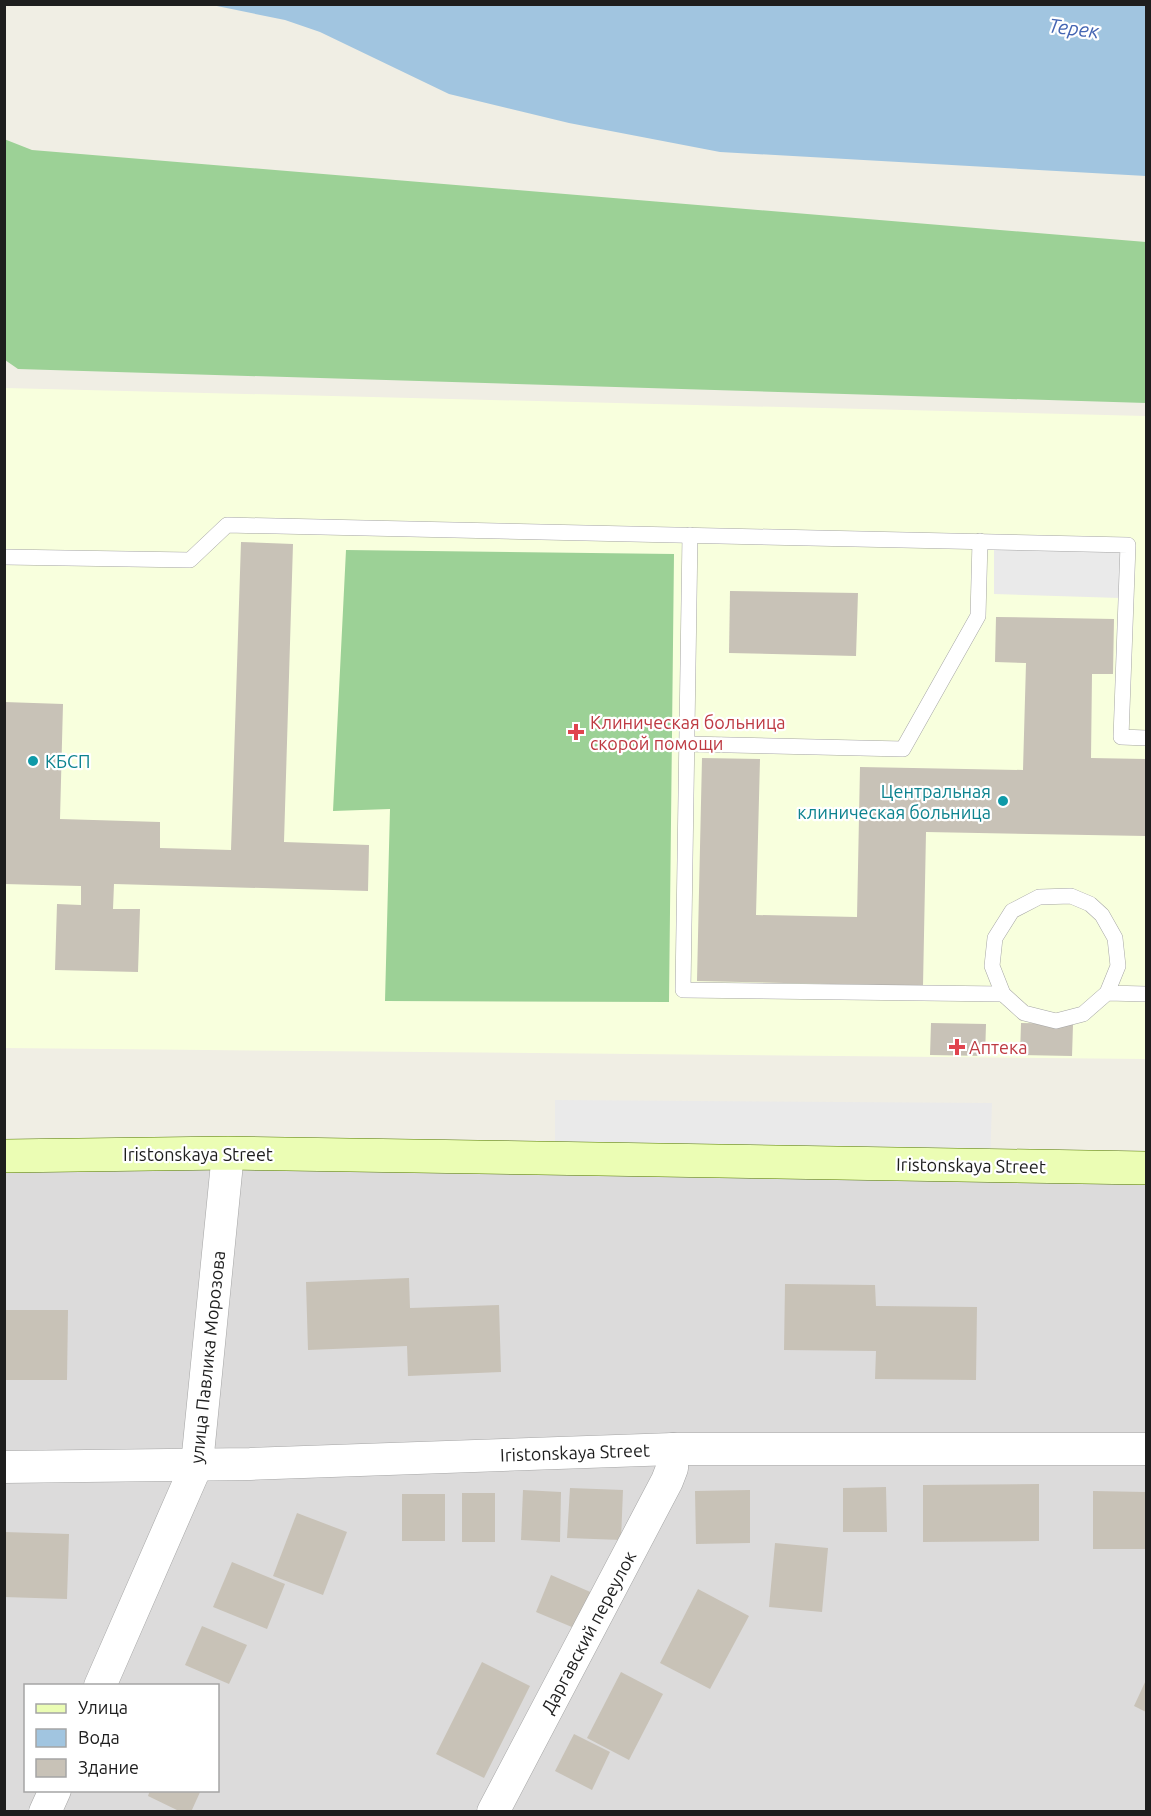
<svg xmlns="http://www.w3.org/2000/svg" width="1151" height="1816" viewBox="0 0 1151 1816" font-family="Ubuntu,sans-serif">
<rect width="100%" height="100%" fill="#f0eee4"/>
<path fill="#dcdbdb" fill-rule="evenodd" d="M5 1156 1146 1168V1811L5 1812ZM26 1686H218V1790H26Z"/>
<polygon fill="#f8ffdd" points="5,388 1146,416 1146,1059 5,1048"/>
<g fill="#9cd196">
<polygon points="4,139 32,150 1146,242 1146,403 18,369 5,360"/>
<polygon points="346,550 674,554 669,1002 385,1001 390,809 333,811"/>
</g>
<g fill="#eaeaea">
<polygon points="994,547 1123,550 1120,598 994,594"/>
<polygon points="555,1100 992,1103 990,1163 555,1157"/>
</g>
<polygon fill="#a1c5e0" points="212,5 1146,5 1146,176 720,152 569,123 449,94 320,32 285,20"/>
<g fill="#c8c2b7">
<polygon points="241,542 293,544 284,842 369,845 368,891 114,884 113,909 140,909 138,972 55,970 57,904 81,905 81,886 4,884 4,702 63,704 60,819 160,822 160,848 231,850"/>
<polygon points="730,591 858,593 856,656 729,653"/>
<polygon points="996,617 1114,619 1113,674 1092,674 1091,758 1146,759 1146,836 926,832 923,986 697,981 702,758 760,759 756,915 857,917 860,767 1023,770 1026,663 995,662"/>
<polygon points="931,1023 986,1024 985,1056 930,1055"/>
<polygon points="1021,1023 1073,1024 1072,1056 1020,1055"/>
<polygon points="409,1278 410,1308 499,1305 501,1372 408,1376 407,1346 308,1350 306,1282"/>
<polygon points="785,1284 875,1285 876,1306 977,1307 976,1380 875,1379 876,1351 784,1350"/>
<polygon points="4,1310 68,1310 67,1380 4,1380"/>
<polygon points="1039,1484 1039,1541 923,1542 923,1485"/>
<polygon points="886,1487 887,1532 843,1532 843,1488"/>
<polygon points="570,1488 623,1490 621,1540 567,1538"/>
<polygon points="523,1490 561,1492 560,1542 521,1540"/>
<polygon points="750,1490 750,1543 696,1544 695,1491"/>
<polygon points="1093,1491 1146,1492 1146,1549 1093,1549"/>
<rect x="462" y="1493" width="33" height="49"/>
<rect x="402" y="1494" width="43" height="47"/>
<polygon points="297,1513 347,1532 323,1595 273,1576"/>
<polygon points="4,1532 69,1534 67,1599 4,1597"/>
<polygon points="775,1543 828,1548 822,1612 769,1607"/>
<polygon points="232,1562 285,1584 267,1629 213,1607"/>
<polygon points="551,1575 595,1594 579,1630 536,1612"/>
<polygon points="698,1589 749,1616 710,1689 660,1663"/>
<polygon points="202,1626 247,1645 229,1684 185,1665"/>
<polygon points="482,1662 530,1686 484,1778 436,1754"/>
<polygon points="621,1672 663,1694 629,1760 587,1738"/>
<polygon points="1146,1680 1146,1712 1134,1706"/>
<polygon points="574,1734 610,1752 592,1790 555,1771"/>
<polygon points="150,1790 201,1790 191,1812 181,1812 148,1796"/>
</g>
<g fill="none" stroke-linecap="round" stroke-linejoin="round">
<g stroke="#a5a5a5" stroke-width="16">
<g id="service">
<polyline points="690,535 683,990 1003,994"/>
<polyline points="4,557 190,560 227,525 1128,545 1121,737 1146,738"/>
<polyline points="687,744 903,749 978,616 980,541"/>
<polyline points="1107,993 1118,966 1115,938 1102,915 1090,904 1071,896 1039,897 1012,911 995,938 992,966 1003,994 1024,1013 1056,1021 1083,1014 1107,993 1146,994"/>
</g>
</g>
<g stroke="#a5a5a5" stroke-width="33">
<g id="minor">
<polyline points="4,1467 250,1464 673,1449 1146,1449"/>
<polyline points="100,1686 197,1464 228,1153"/>
<polyline points="45,1812 55,1790"/>
<polyline points="493,1812 667,1481 672,1468 673,1449"/>
</g>
</g>
<g stroke="#557a00" stroke-width="34">
<polyline id="secondary" points="4,1156 228,1153 1146,1168"/>
</g>
<use href="#service" stroke="#fff" stroke-width="15"/>
<use href="#minor" stroke="#fff" stroke-width="32"/>
<use href="#secondary" stroke="#ebfdb4" stroke-width="33"/>
</g>
<g fill="#e0444e" stroke="#fff" stroke-width="2">
<path d="M573 723h6v6h6v6h-6v6h-6v-6h-6v-6h6z"/>
<path d="M954 1038h6v6h6v6h-6v6h-6v-6h-6v-6h6z"/>
</g>
<g fill="#0f9aa8" stroke="#fff" stroke-width="2">
<circle cx="33" cy="761" r="6"/>
<circle cx="1003" cy="801" r="6"/>
</g>
<g text-anchor="middle" dominant-baseline="central" stroke-width="4.5" stroke-linejoin="round" paint-order="stroke">
<g font-size="18" fill="#be3a42" stroke="#fff" text-anchor="start">
<text x="590" y="722">Клиническая больница<tspan x="590" dy="21">скорой помощи</tspan></text>
<text x="969" y="1047">Аптека</text>
</g>
<g font-size="18" fill="#0d838f" stroke="#fff" text-anchor="start">
<text x="45" y="761">КБСП</text>
<text x="991" y="791" text-anchor="end">Центральная<tspan x="991" dy="21">клиническая больница</tspan></text>
</g>
<g font-size="18" fill="#1e1e1e" stroke="#fff">
<text x="198" y="1154">Iristonskaya Street</text>
<text transform="translate(971 1165) rotate(1)">Iristonskaya Street</text>
<text transform="translate(207 1357) rotate(-84)">улица Павлика Морозова</text>
<text transform="translate(575 1452) rotate(-2)">Iristonskaya Street</text>
<text transform="translate(588 1632) rotate(-62)">Даргавский переулок</text>
</g>
<g font-size="20" font-style="italic" fill="#4566b3" stroke="#fff">
<text transform="translate(1074 28) rotate(7)">Терек</text>
</g>
</g>
<rect width="1151" height="1816" fill="none" stroke="#1e1e1e" stroke-width="12"/>
<rect x="24" y="1684" width="195" height="108" fill="#ffffff" stroke="#a5a5a5" stroke-width="1.5"/>
<rect x="36" y="1704" width="30" height="9" fill="#ebfdb4" stroke="#a5a5a5" stroke-width="1.5"/>
<text x="78" y="1714" font-size="18" fill="#1e1e1e">Улица</text>
<rect x="36" y="1729" width="30" height="18" fill="#a1c5e0" stroke="#a5a5a5" stroke-width="1.5"/>
<text x="78" y="1744" font-size="18" fill="#1e1e1e">Вода</text>
<rect x="36" y="1759" width="30" height="18" fill="#c8c2b7" stroke="#a5a5a5" stroke-width="1.5"/>
<text x="78" y="1774" font-size="18" fill="#1e1e1e">Здание</text>
</svg>
